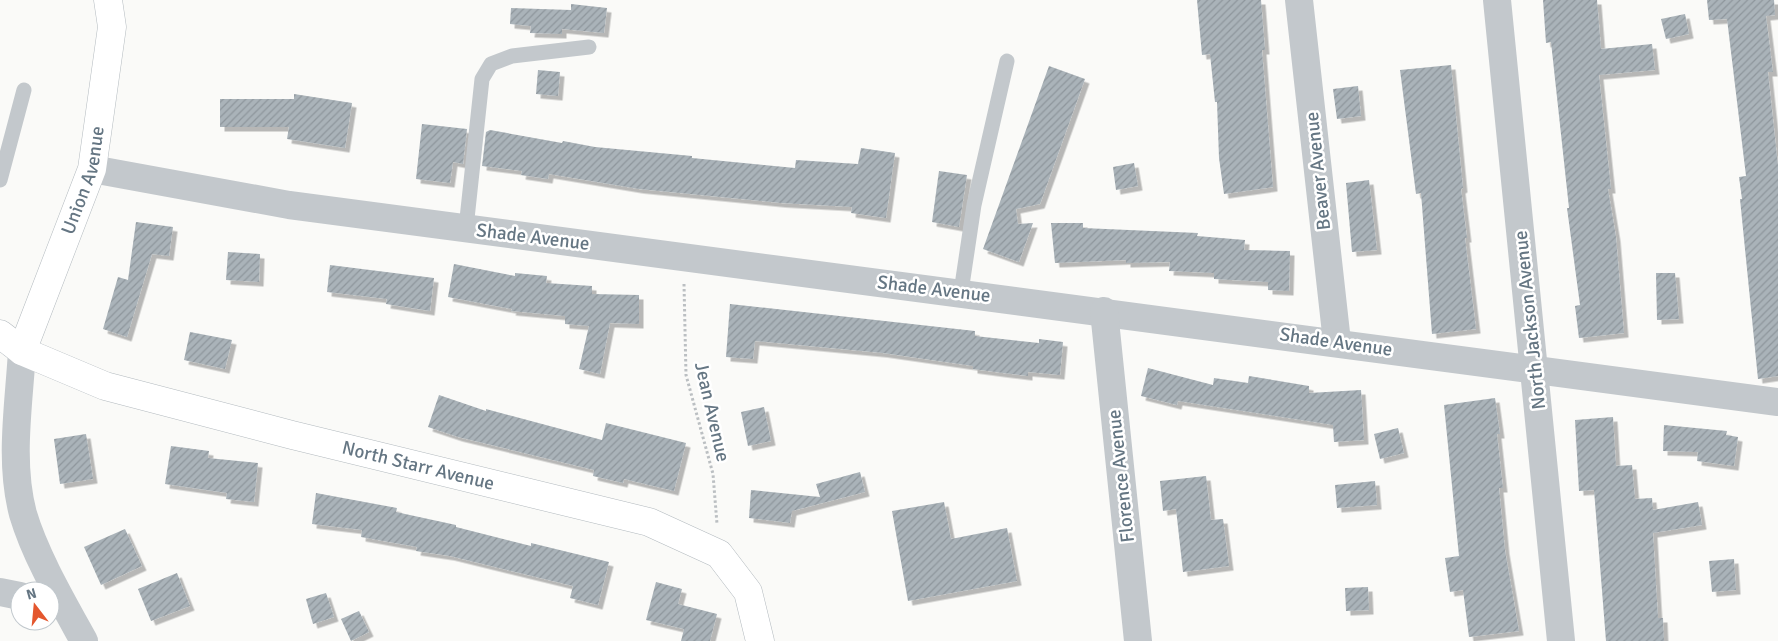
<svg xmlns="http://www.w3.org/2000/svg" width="1778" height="641" viewBox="0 0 1778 641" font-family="Signika,sans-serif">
<defs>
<pattern id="building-hatch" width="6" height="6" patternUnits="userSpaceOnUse" patternTransform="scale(1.25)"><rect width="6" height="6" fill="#aab3b9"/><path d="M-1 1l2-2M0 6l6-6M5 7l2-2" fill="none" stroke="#8e969c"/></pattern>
<filter id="shadow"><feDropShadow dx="4.5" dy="4.5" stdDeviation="0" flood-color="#0004"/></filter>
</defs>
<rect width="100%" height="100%" fill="#fafaf8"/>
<g fill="url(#building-hatch)" filter="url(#shadow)">
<polygon points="1197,0 1261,0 1265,50 1262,50 1273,187 1224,194 1219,158 1217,102 1215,102 1210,54 1202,55"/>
<polygon points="1543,0 1597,0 1601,49 1652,44 1655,70 1599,75 1611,189 1608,189 1616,237 1624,333 1579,338 1575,306 1580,305 1567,208 1569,208 1551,42 1546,43"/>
<polygon points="1707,0 1774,0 1775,15 1766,16 1773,72 1768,72 1778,166 1778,376 1758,379 1740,199 1742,199 1739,177 1746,176 1727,19 1709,20"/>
<polygon points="571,4 607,8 604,33 562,29 562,34 530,33 531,26 510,24 511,8 571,10"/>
<polygon points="1685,14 1689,34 1666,39 1661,19"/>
<polygon points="1451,65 1463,188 1461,189 1467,238 1465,238 1476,329 1432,334 1421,193 1416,194 1400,70"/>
<polygon points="1049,66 1085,79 1040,204 1016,209 1018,224 1033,223 1019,262 983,249"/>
<polygon points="538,70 560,72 558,96 536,94"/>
<polygon points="1358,86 1361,116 1337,119 1333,89"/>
<polygon points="294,94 352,103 345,148 287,139 289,127 220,127 220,99 294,99"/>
<polygon points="422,124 467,129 463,164 453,162 450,183 416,179"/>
<polygon points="490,130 562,143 563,141 595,147 692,156 692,158 795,168 796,160 858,164 861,148 895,153 886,218 851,213 852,207 781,203 639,189 549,174 548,179 521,175 522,171 482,166 486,132"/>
<polygon points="1134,163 1138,186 1116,190 1113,167"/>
<polygon points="939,171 967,175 959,227 932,222"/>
<polygon points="1369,180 1377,250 1352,252 1346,183"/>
<polygon points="136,222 173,227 169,256 152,254 127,337 103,329 118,277 128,280"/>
<polygon points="1051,223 1083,223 1083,228 1198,233 1197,236 1245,240 1244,250 1290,251 1289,291 1268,290 1268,282 1214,279 1214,273 1169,271 1170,262 1126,263 1126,260 1055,263"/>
<polygon points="228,252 260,254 259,282 226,280"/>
<polygon points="454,264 515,276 515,273 547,276 546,283 592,286 592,294 639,295 639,324 610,323 600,374 579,369 589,326 565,324 565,316 511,311 512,309 448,297"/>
<polygon points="330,265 434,278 430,311 386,304 387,299 327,292"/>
<polygon points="1656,273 1675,273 1679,319 1657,320"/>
<polygon points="730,304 975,331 975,336 1020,341 1039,343 1039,339 1063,342 1060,375 1028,372 1028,376 1003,373 973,369 973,366 883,353 755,341 753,359 726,357"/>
<polygon points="190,332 232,340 225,369 184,360"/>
<polygon points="1148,368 1213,385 1214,378 1248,383 1249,376 1309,386 1309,393 1361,390 1364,440 1334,442 1333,425 1178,401 1177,405 1141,396"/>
<polygon points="439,395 486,411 486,409 602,440 606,423 686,443 674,491 624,479 623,483 593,476 594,470 458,437 428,427"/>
<polygon points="1495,398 1500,434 1497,434 1503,488 1499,488 1505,550 1519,631 1469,637 1463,590 1450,592 1445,558 1459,556 1444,405"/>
<polygon points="764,407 771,441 748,446 741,412"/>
<polygon points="1613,417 1616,466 1632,465 1635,499 1652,498 1653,510 1698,502 1702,525 1653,533 1658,618 1663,618 1664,641 1606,641 1594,490 1579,491 1575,420"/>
<polygon points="1664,425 1727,431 1726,435 1738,437 1734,466 1697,461 1698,452 1663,451"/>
<polygon points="1398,428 1404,453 1380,459 1374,434"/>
<polygon points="86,434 93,479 60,484 54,439"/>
<polygon points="171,446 209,451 208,458 258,463 254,502 226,499 227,493 165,484"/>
<polygon points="860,472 865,492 792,511 790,523 749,518 751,490 820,497 816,484"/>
<polygon points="1206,476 1211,520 1223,519 1229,566 1183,572 1176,509 1163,511 1160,481"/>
<polygon points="1375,481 1377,505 1337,508 1335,485"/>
<polygon points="316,493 397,508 396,512 456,525 456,527 531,546 531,543 609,562 598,605 570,598 573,586 450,556 416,551 417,547 361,537 362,530 312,524"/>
<polygon points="944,502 951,539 1007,528 1017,581 908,601 892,511"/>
<polygon points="125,529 142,566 101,585 84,547"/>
<polygon points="1734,559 1736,590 1712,592 1709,561"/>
<polygon points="177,573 190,606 151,621 138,589"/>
<polygon points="656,582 682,589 678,604 717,614 710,641 681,641 684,629 646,620"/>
<polygon points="1368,587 1369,610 1346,611 1345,588"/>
<polygon points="326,593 334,617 313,624 306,599"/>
<polygon points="359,611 369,632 351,641 341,619"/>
</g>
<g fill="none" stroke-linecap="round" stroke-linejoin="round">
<g stroke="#b3babf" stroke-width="29">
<g id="secondary">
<path id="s1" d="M0 334 22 351 105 386 292 435 649 522 719 554 748 592 760 641"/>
<path id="s2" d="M22 351 92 169 112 27 108 0"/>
</g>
</g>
<polyline stroke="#bbbfc2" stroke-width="3" stroke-dasharray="2.5 2.5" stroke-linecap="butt" points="684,284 686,375 713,474 717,524"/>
<g stroke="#c3c8cc" stroke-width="15">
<polyline points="0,180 24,90"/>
<polyline points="466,228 482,79 491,64 512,56 589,47"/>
<polyline points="961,292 974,205 1007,61"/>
</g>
<g stroke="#c3c8cc" stroke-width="28">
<polyline points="1299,0 1337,342"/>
<polyline points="1497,0 1561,641"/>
<polyline points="92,169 289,205 1778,402"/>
<polyline points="1104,311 1138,641"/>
<path d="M22 351C19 404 9 462 23 514 35 555 63 603 84 641"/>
<polyline points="0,592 20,596"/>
</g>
<use href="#secondary" stroke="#fff" stroke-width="28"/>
</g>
<g text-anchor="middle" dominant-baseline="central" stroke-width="5" stroke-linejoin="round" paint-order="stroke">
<g font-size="19" fill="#657683" stroke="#fff">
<text transform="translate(1318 171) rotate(-96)">Beaver Avenue</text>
<text stroke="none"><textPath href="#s2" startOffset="182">Union Avenue</textPath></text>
<text transform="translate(533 237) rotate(7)">Shade Avenue</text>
<text transform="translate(934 289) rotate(7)">Shade Avenue</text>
<text transform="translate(1530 320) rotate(-96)">North Jackson Avenue</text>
<text transform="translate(1336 342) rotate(8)">Shade Avenue</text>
<text transform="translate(712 412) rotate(77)">Jean Avenue</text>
<text stroke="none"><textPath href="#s1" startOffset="441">North Starr Avenue</textPath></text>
<text transform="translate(1121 476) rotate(-96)">Florence Avenue</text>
</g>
</g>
<g transform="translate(35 606) rotate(344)"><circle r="24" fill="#ffffff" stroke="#c1c8cd"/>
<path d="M0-4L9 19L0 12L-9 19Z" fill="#e4572e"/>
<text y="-8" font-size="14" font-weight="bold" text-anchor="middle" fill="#657683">N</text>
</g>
</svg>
